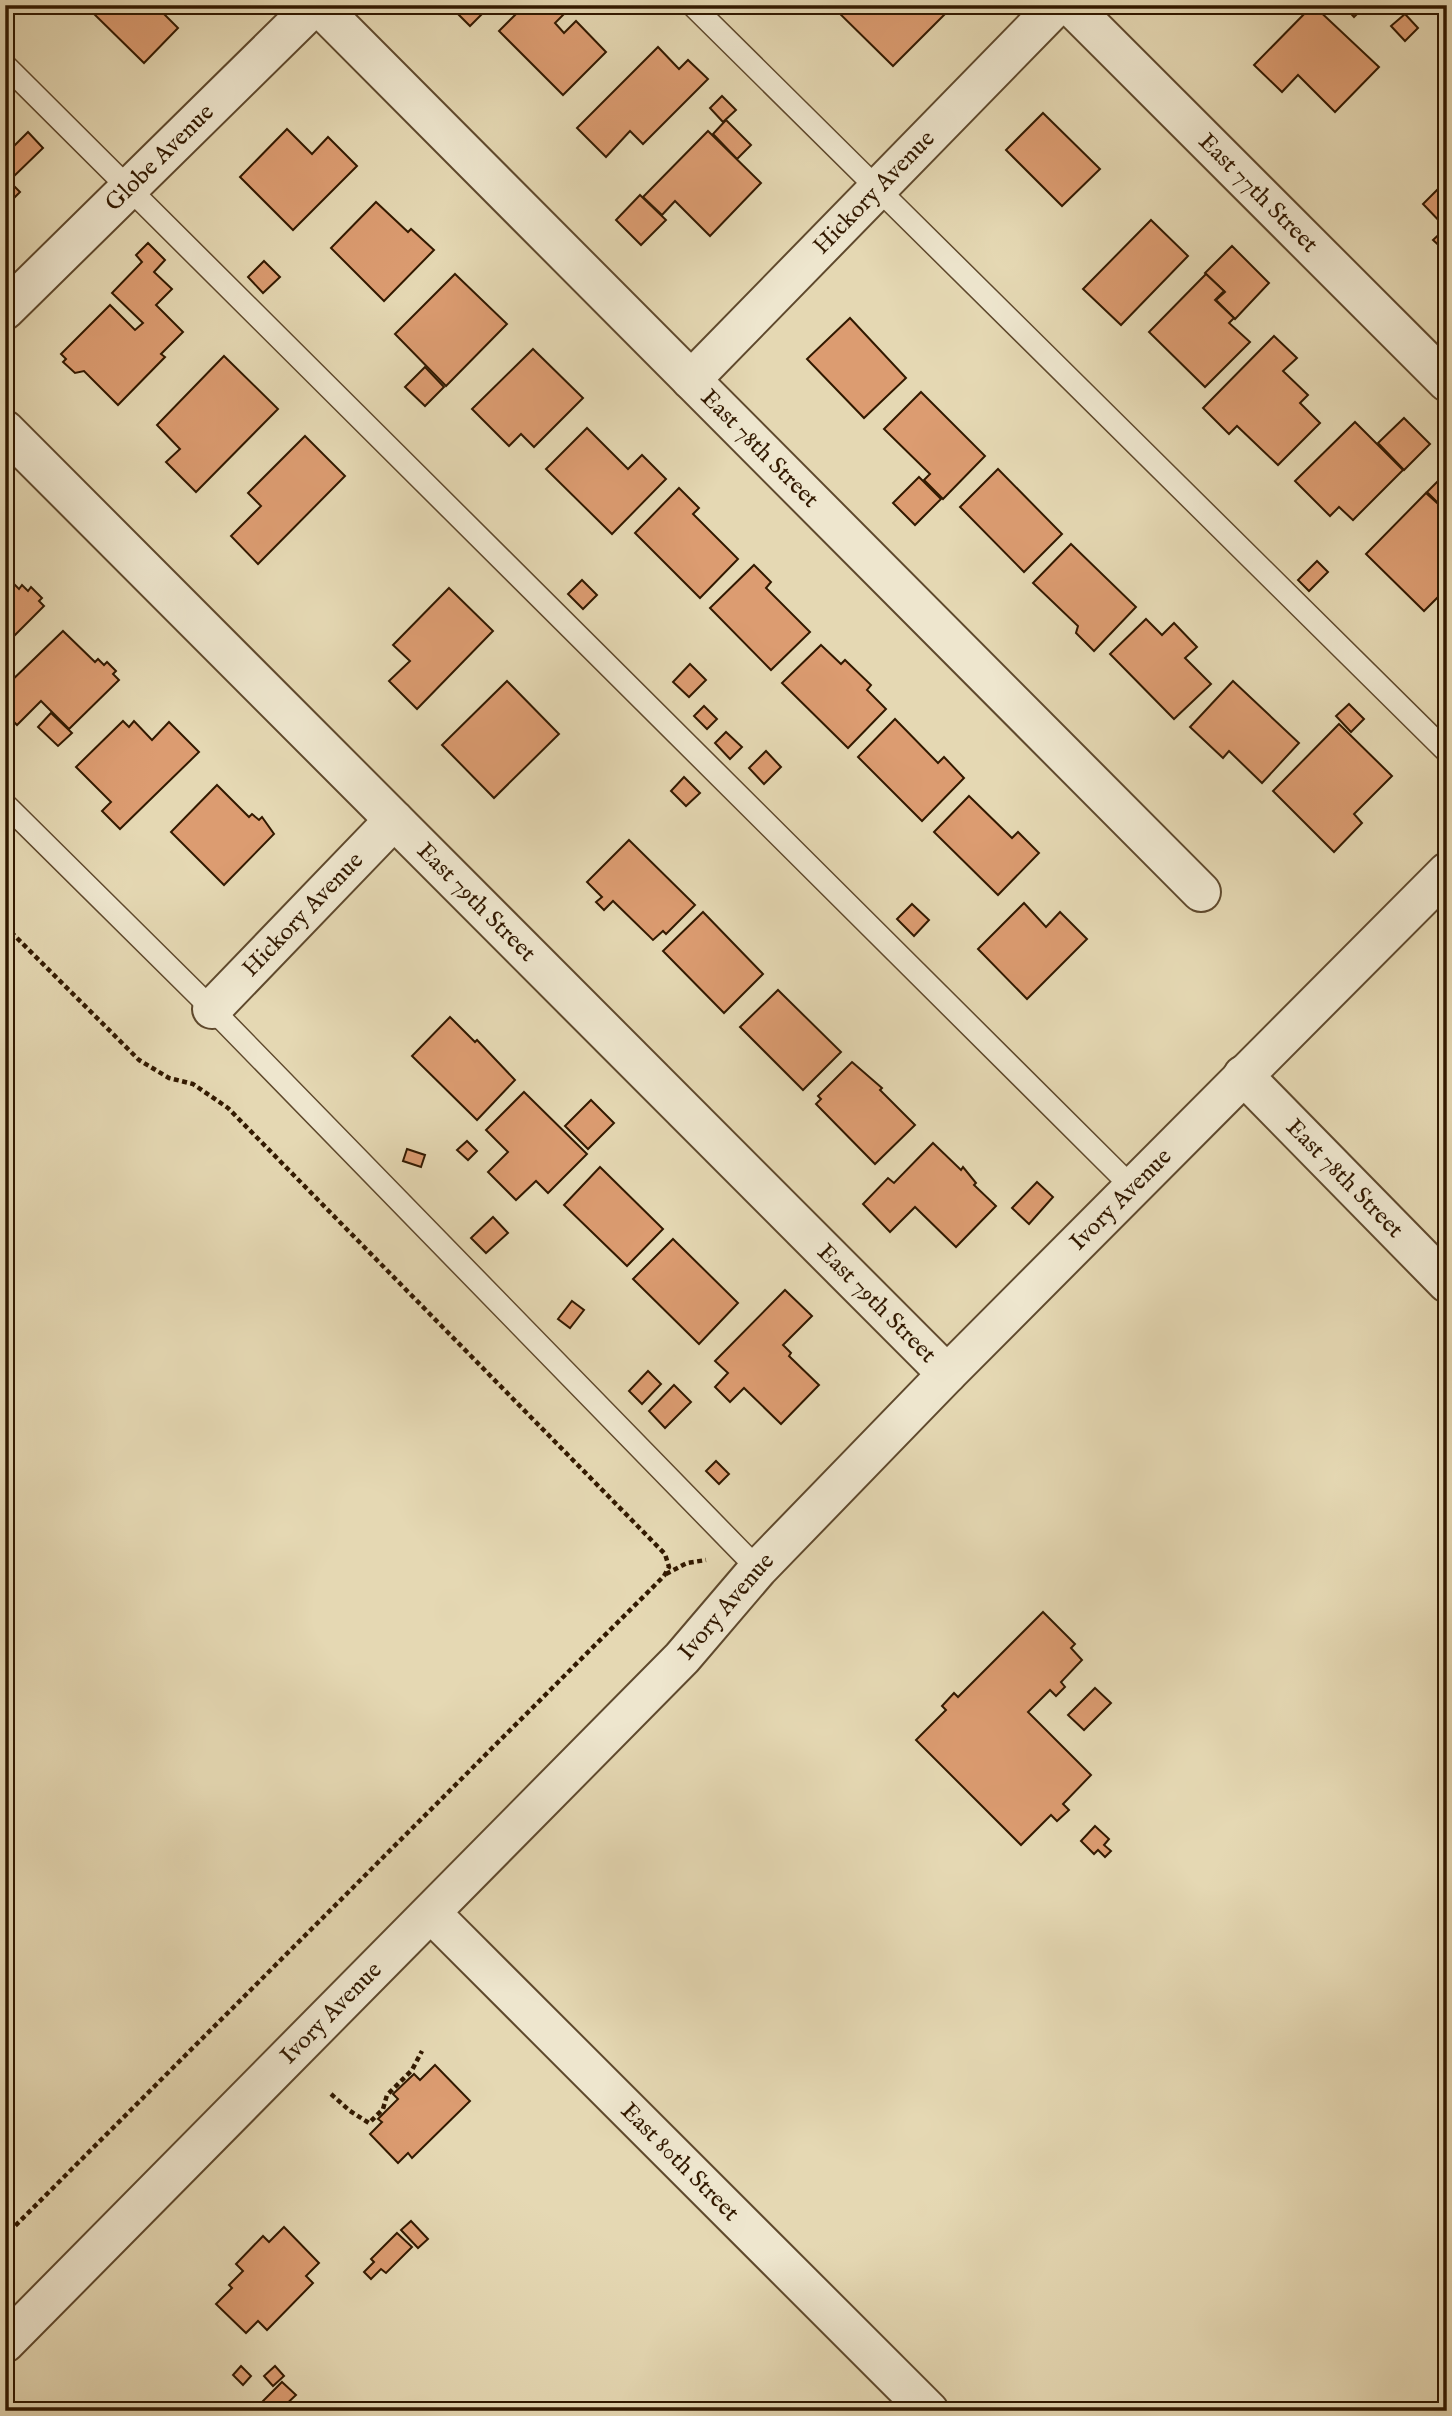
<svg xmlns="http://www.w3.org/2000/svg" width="1452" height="2416" viewBox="0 0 1452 2416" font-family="'IM FELL English',serif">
<rect width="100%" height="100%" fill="#e5d8b3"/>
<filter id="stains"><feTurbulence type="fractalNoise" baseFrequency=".00286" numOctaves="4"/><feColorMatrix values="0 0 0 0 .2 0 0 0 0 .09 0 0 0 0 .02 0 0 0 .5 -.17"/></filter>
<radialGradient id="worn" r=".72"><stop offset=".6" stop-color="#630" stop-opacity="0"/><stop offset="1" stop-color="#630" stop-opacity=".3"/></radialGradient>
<g fill="#dc9c71" stroke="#321900" stroke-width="2">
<polygon points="97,5 155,5 178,28 144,63 91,11"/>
<polygon points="454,5 491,5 470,26 452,8"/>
<polygon points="525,5 573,5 555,23 564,33 576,21 606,52 563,95 499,31"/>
<polygon points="838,5 939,5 947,12 893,66 835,9"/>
<polygon points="1313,5 1379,67 1335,112 1298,75 1282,92 1254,65"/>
<polygon points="1343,5 1366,5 1354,17"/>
<polygon points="1405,14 1418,28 1405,41 1391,26"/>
<polygon points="658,47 679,69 688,60 708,79 643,144 630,131 606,157 577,128"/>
<polygon points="722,96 736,110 723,122 710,108"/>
<polygon points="1043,113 1100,169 1062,206 1006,150"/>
<polygon points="726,120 751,145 737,159 713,134"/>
<polygon points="287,129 312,154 328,137 357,166 293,230 240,177"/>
<polygon points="708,131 761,183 710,236 675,201 662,215 643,197"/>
<polygon points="28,132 43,148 11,179 5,172 5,155"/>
<polygon points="5,177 20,192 5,207"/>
<polygon points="1447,180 1447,253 1433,240 1446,228 1423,204"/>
<polygon points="640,195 666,220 641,245 616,220"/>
<polygon points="376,202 408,232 411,229 434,250 384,301 331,248"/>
<polygon points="1151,220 1188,256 1121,325 1083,289"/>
<polygon points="148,243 165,260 154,272 172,289 156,305 183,332 161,354 165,357 118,405 84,371 75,373 63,362 66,359 61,354 110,305 135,330 143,323 112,293 142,262 136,255"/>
<polygon points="1232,246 1269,283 1235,319 1216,300 1225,292 1205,273"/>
<polygon points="264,261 280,277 263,293 248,277"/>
<polygon points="455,274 507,324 446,386 395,334"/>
<polygon points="1206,274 1224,291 1215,300 1234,318 1229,323 1250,342 1205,387 1149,332"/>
<polygon points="850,318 906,378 864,418 807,359"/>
<polygon points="1274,336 1297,358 1283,371 1308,395 1300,403 1320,423 1278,465 1237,426 1229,434 1203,408"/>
<polygon points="533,349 583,398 534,447 521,434 509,446 472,409"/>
<polygon points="224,356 278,409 196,492 166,462 180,449 157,425"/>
<polygon points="425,367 444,387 425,406 405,387"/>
<polygon points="921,392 985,456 943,499 924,480 930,474 884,429"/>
<polygon points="1404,418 1430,444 1404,470 1378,443"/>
<polygon points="1355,422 1403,470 1353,520 1339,507 1330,516 1295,481"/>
<polygon points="587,428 628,469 642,455 666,479 612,534 546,469"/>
<polygon points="305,436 345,476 258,564 231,536 261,506 248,493"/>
<polygon points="998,469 1062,534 1024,572 960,507"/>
<polygon points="1447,472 1447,512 1427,492"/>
<polygon points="919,477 941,499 915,525 893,503"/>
<polygon points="679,488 699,508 693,514 738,559 700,598 635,533"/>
<polygon points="1426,493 1447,512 1439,520 1447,527 1447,588 1424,611 1366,554"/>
<polygon points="1071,544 1136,607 1094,651 1076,633 1078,626 1033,583"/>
<polygon points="1317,561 1328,572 1309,591 1298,580"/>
<polygon points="754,565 771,582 766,588 810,632 771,670 710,608"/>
<polygon points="5,575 19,589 22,585 28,591 31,587 42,598 39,601 44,606 5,645"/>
<polygon points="582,580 597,595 583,609 568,594"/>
<polygon points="449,588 493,631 417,709 389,681 410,661 393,645"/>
<polygon points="1146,619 1162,635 1174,623 1197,647 1185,658 1211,684 1174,719 1110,654"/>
<polygon points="63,631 95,662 98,659 104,665 107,662 116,671 113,674 119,680 69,729 41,701 17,725 5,713 5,687"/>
<polygon points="821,645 841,664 845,660 871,685 867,690 886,709 848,748 782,683"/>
<polygon points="690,664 706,680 689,697 673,682"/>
<polygon points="507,681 559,734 494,798 442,745"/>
<polygon points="1233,681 1299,743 1262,783 1229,751 1223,758 1190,727"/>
<polygon points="1349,704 1364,719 1351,732 1336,716"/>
<polygon points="704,706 717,719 707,729 694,716"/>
<polygon points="51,713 72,733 58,746 38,727"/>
<polygon points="895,719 938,763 944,757 964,778 922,821 858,757"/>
<polygon points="123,721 129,727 134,721 152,740 169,722 199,752 120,829 102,811 111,802 76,767"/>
<polygon points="1339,724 1392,776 1354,814 1362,823 1334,852 1273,791"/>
<polygon points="726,732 742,747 730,759 715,743"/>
<polygon points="766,751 781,767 764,784 749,768"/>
<polygon points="684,777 700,793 686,806 671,791"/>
<polygon points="217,785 249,817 252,814 259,820 262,817 274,834 224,885 171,832"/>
<polygon points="969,796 1012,838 1018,832 1039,853 998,895 934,832"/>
<polygon points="629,840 695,905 666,934 663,931 653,940 613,901 604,910 596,902 602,897 587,882"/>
<polygon points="1024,903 1046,927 1060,912 1087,939 1027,999 978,949"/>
<polygon points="912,904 929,920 914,936 897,919"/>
<polygon points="703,912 763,974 724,1013 663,951"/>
<polygon points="778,990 841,1052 803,1090 740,1027"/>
<polygon points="450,1017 475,1042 477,1040 515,1080 477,1120 412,1056"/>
<polygon points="852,1062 882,1088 880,1090 915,1125 875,1164 816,1104 821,1099 818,1096"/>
<polygon points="524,1092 587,1154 548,1193 536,1181 516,1200 488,1172 508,1152 486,1130"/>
<polygon points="591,1100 614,1123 588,1149 565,1126"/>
<polygon points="467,1141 477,1151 468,1160 457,1150"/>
<polygon points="933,1143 961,1170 963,1167 976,1183 974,1185 996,1206 956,1247 915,1207 890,1232 863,1204 888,1178 894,1183"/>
<polygon points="407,1149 425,1155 421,1167 403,1161"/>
<polygon points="600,1167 663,1229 627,1266 564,1205"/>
<polygon points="1037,1182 1053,1197 1029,1224 1012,1208"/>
<polygon points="493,1217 508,1233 486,1253 471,1238"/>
<polygon points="673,1239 738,1303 699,1344 633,1279"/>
<polygon points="785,1290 812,1316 783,1345 791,1353 789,1356 819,1385 781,1424 744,1388 730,1402 715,1387 728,1373 715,1361"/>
<polygon points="572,1301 584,1310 570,1328 558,1319"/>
<polygon points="648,1371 661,1384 642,1404 629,1391"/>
<polygon points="674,1385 691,1402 665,1428 649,1411"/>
<polygon points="716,1461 729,1474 719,1484 706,1471"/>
<polygon points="1043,1612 1075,1644 1071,1648 1082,1660 1061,1682 1065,1687 1056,1696 1050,1690 1028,1712 1091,1775 1063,1804 1069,1810 1057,1821 1051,1815 1021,1845 916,1740 946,1710 942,1706 954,1693 958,1697"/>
<polygon points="1095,1688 1111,1703 1084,1730 1068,1715"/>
<polygon points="1095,1826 1109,1839 1104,1845 1111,1851 1105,1857 1098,1850 1094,1854 1081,1841"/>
<polygon points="435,2065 470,2101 412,2158 408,2153 398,2163 370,2134 382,2122 378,2119 398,2099 393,2094 414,2074 420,2080"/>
<polygon points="411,2221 428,2239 418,2248 401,2230"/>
<polygon points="284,2227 319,2263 306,2276 313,2283 267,2330 258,2321 246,2333 216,2304 232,2288 229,2285 243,2271 236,2264 263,2236 269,2242"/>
<polygon points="397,2233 412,2247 386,2273 381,2269 371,2279 364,2272 374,2262 371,2259"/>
<polygon points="241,2366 251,2376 243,2385 233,2375"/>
<polygon points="275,2366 284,2376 273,2386 264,2376"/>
<polygon points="282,2382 296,2395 279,2411 270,2411 262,2402"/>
</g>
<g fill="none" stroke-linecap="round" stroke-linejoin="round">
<g stroke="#5f492d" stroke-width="24">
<g id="service">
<polyline points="692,5 1447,752"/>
<polyline points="5,65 1132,1187"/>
<polyline points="5,804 212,1009 758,1569"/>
</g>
</g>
<g stroke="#5f492d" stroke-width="42">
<g id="minor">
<path id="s1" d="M318 5 1201 892"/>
<path id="s2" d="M1070 5 1447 382"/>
<path id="s3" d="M5 310 315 5"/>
<path id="s4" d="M691 380 1057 5"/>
<path id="s5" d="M5 430 947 1374"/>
<path id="s6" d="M212 1009 394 820"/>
<path id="s7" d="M1243 1075 1447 1283"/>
<path id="s8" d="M431 1913 929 2411"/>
<path id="s9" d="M5 2343 682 1658 758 1569 947 1374 1447 872"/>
</g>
</g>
<g stroke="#321900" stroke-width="4.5" stroke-dasharray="5 3.5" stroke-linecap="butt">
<polyline points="5,926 139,1060 169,1078 193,1084 228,1108 665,1554 669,1567 664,1576 5,2236"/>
<polyline points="666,1574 687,1563 706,1560"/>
<polyline points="331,2094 350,2111 369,2123 383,2109 387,2095 412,2070 422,2051"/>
</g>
<use href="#service" stroke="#eee6ce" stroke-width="21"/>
<use href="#minor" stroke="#eee6ce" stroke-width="38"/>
</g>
<g text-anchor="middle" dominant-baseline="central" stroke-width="5" stroke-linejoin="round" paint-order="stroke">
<g font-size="24" fill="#321900" stroke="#eee6ce">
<text stroke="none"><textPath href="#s3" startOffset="217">Globe Avenue</textPath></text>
<text stroke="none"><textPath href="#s4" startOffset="262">Hickory Avenue</textPath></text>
<text stroke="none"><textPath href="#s2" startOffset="266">East 77th Street</textPath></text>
<text stroke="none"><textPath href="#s1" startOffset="626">East 78th Street</textPath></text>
<text stroke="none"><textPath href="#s5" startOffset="667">East 79th Street</textPath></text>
<text stroke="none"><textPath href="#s6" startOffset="131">Hickory Avenue</textPath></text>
<text stroke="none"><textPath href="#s7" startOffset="145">East 78th Street</textPath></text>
<text stroke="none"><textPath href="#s9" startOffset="1598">Ivory Avenue</textPath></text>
<text stroke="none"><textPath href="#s5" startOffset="1234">East 79th Street</textPath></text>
<text stroke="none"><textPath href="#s9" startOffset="1031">Ivory Avenue</textPath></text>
<text stroke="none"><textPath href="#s9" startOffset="464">Ivory Avenue</textPath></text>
<text stroke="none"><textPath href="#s8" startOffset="352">East 80th Street</textPath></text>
</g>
</g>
<rect width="1452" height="2416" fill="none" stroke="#e5d8b3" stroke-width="28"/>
<rect x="7" y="7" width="1438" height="2402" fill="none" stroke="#321900" stroke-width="3.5"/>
<rect x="14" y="14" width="1424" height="2388" fill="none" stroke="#321900" stroke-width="2"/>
<rect width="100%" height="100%" filter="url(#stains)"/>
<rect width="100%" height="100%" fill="url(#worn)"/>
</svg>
